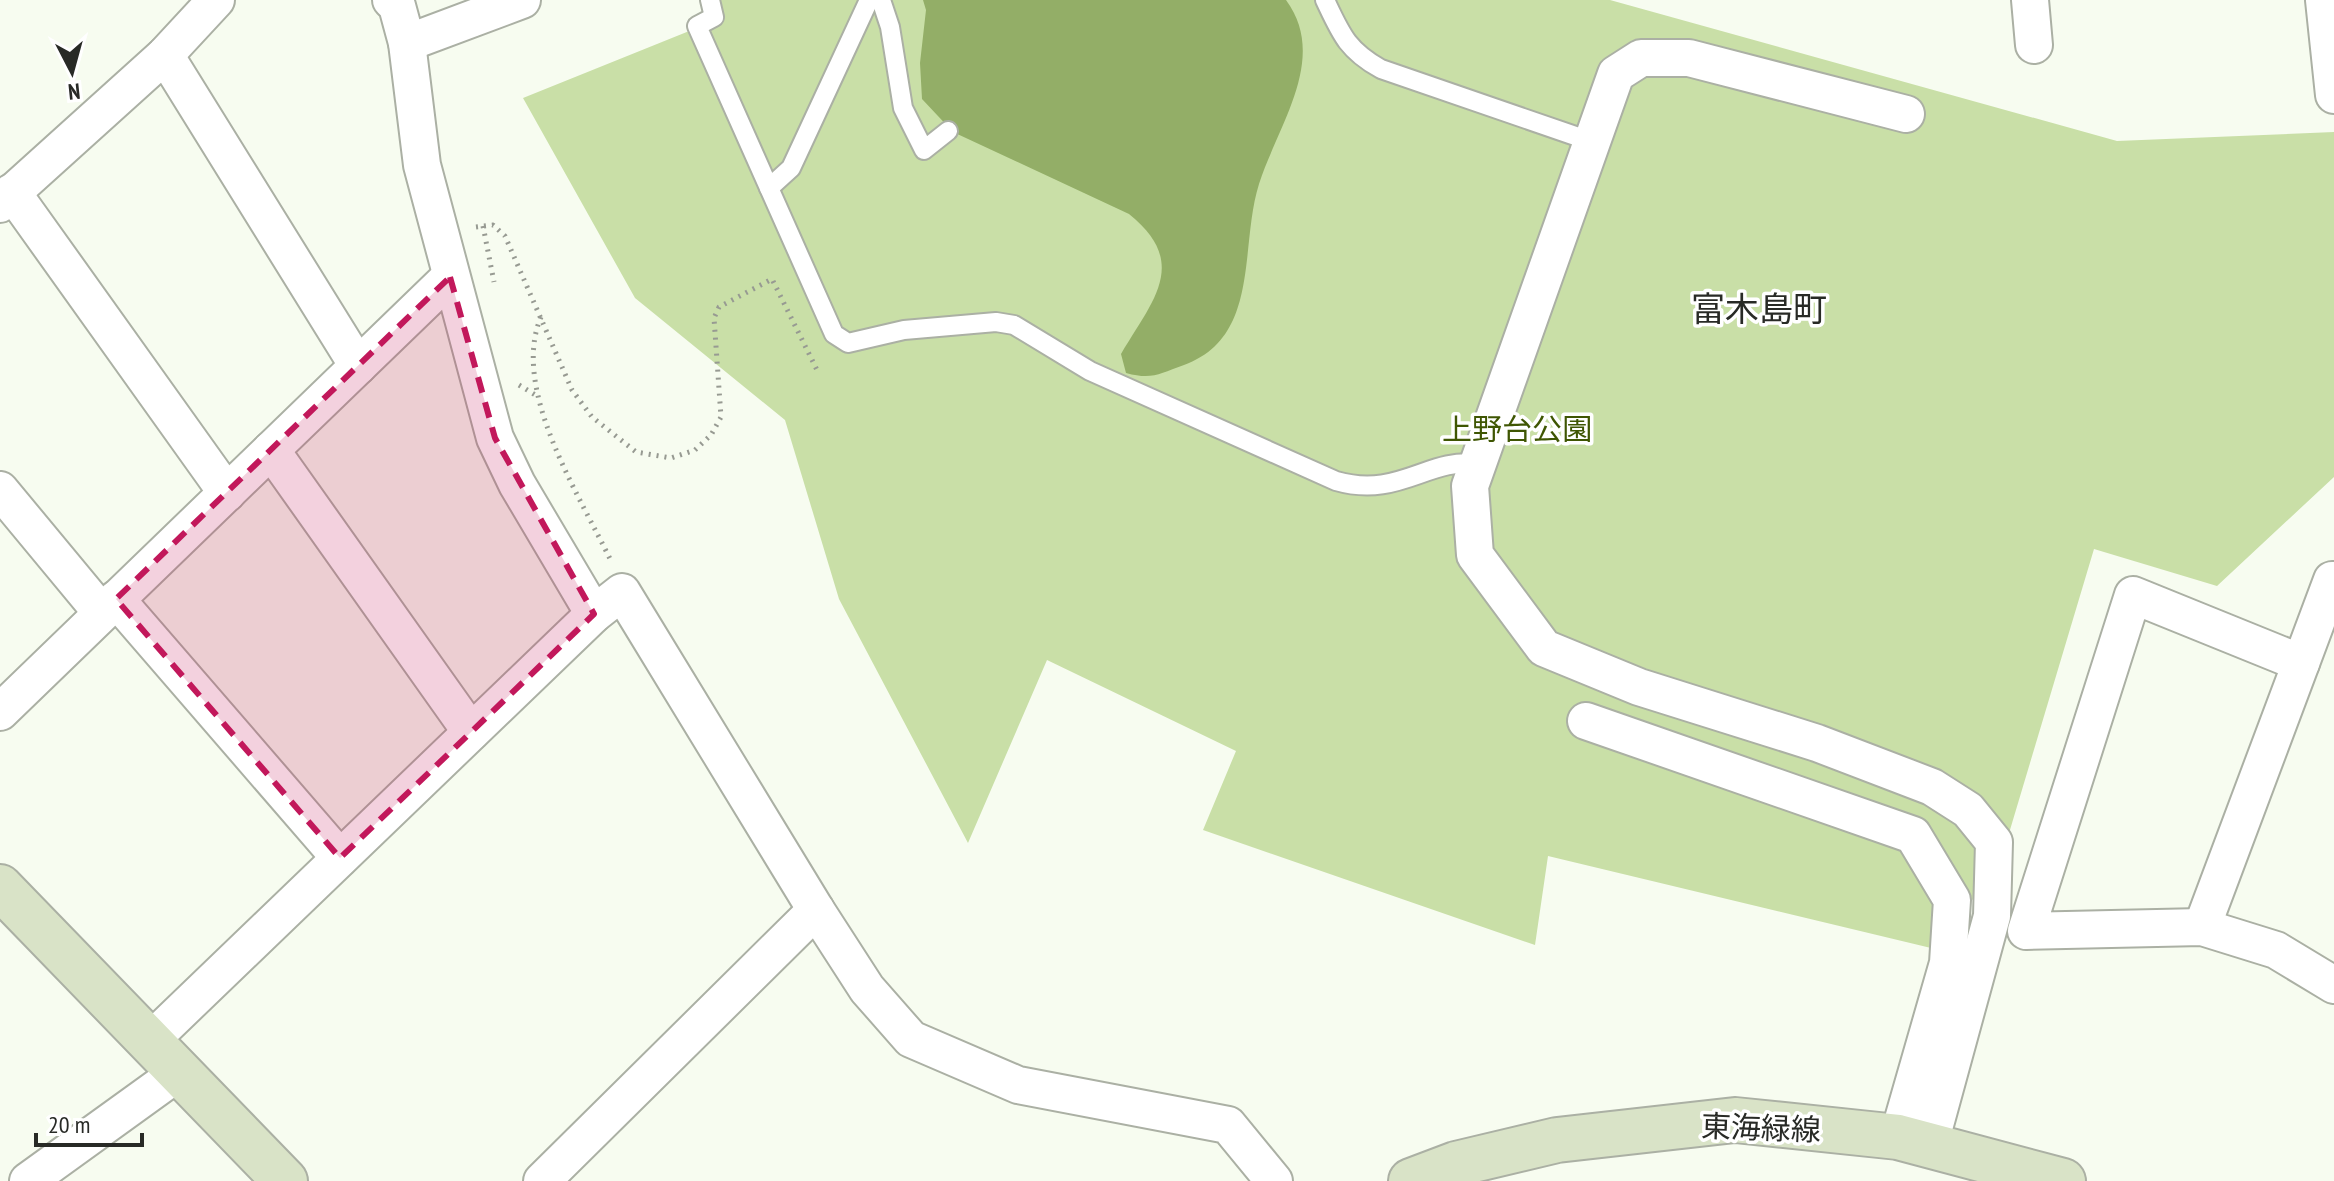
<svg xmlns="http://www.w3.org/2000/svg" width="2334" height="1181" viewBox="0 0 2334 1181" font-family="'PT Sans Narrow','Noto Sans JP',sans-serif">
<rect width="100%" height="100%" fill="#f7fcf0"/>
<polygon fill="#c9dfa7" points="714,0 1610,0 2117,141 2334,132 2334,477 2217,586 2094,549 1998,870 1931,948 1548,856 1535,945 1203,830 1236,751 1047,660 968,843 839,599 785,420 635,298 523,98 724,17"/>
<path fill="#93ae67" d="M923 0H1286C1329 58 1278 125 1259 184 1239 247 1261 337 1184 365 1159 374 1152 380 1126 373L1121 354C1153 300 1190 263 1129 214L953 132 922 99 920 63 926 10Z"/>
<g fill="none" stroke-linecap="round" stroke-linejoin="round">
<g stroke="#abb0a4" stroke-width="22">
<g id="lane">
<path d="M710 0 714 17 697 26 834 334 848 343 904 330 996 322 1014 325 1090 371 1336 481C1399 499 1428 457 1478 464"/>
<polyline points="881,0 890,27 903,108 924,150 948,131"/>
<path d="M1325 0C1341 34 1347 50 1381 69L1590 141"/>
<polyline points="769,188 791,168 869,0"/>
</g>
</g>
<g stroke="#abb0a4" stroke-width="40">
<g id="street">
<polyline points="391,0 397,6 407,43 422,165 495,438 517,484 594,614"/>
<polyline points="2030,0 2034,45"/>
<polyline points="2324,0 2334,95"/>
<polyline points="407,43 522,0"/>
<polyline points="165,55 358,366"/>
<polyline points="1906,114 1689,58 1641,58 1616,74 1470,486 1475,555 1544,648 1639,687 1817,743 1932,787 1968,810 1994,842 1992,916 1930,1143"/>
<polyline points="12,192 227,493"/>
<polyline points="0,204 165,55 216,0"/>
<polyline points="271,450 471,732"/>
<polyline points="0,490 102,613"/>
<polyline points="2334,583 2332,580 2301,663 2133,595 2026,931 2202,927 2276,950 2334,985"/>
<polyline points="116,599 340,858"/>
<polyline points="0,712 450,277"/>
<polyline points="1586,721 1913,835 1952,900 1948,963 1898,1137"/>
<polyline points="2202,927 2301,663"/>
<polyline points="150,1041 594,614 622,592 816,910 867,989 911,1039 1018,1085 1228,1125 1274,1181"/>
<polyline points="28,1181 179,1072"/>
<polyline points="542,1181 816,910"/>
</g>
</g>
<g stroke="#abb0a4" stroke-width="48">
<g id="secondary">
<polyline points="0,887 285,1181"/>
<polyline points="1411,1181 1456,1164 1557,1140 1735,1120 1898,1137 2063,1181"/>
</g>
</g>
<g stroke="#979a92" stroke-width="5" stroke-dasharray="2 6" stroke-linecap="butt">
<polyline points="483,226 494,282"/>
<polyline points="476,227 493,225 505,236 572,390 592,417 636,452 671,458 695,450 711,435 721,417 714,318 719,307 772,279 818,372"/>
<path d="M541 317C510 389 580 496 611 561"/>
<polyline points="519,385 537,396"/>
</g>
<use href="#lane" stroke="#fff" stroke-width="18"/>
<use href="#street" stroke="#fff" stroke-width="36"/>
<use href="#secondary" stroke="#d9e3c7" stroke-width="44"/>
</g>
<path fill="#c2185b" fill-opacity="0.2" stroke="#c2185b" stroke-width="6" stroke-dasharray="16 10" stroke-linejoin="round" d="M450 277 495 438 594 614 340 858 116 599Z"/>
<g text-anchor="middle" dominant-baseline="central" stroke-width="7" stroke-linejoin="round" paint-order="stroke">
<g font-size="30" fill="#3f5603" stroke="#fff">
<text x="1517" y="428">上野台公園</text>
</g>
<g font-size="30" fill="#282a26" stroke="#fff">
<text transform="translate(1761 1127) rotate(2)">東海緑線</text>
</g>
<g font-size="34" fill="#282a26" stroke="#fff">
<text x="1759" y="308">富木島町</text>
</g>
</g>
<g transform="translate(72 72) rotate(174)" stroke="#ffffff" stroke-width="6" paint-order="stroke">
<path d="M0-6L14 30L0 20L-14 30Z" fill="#282a26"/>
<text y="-12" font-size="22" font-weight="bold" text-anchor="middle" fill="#282a26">N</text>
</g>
<path d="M36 1133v12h106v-12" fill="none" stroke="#282a26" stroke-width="4"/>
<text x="48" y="1133" font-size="24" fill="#282a26" stroke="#ffffff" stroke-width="6" paint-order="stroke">20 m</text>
</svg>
